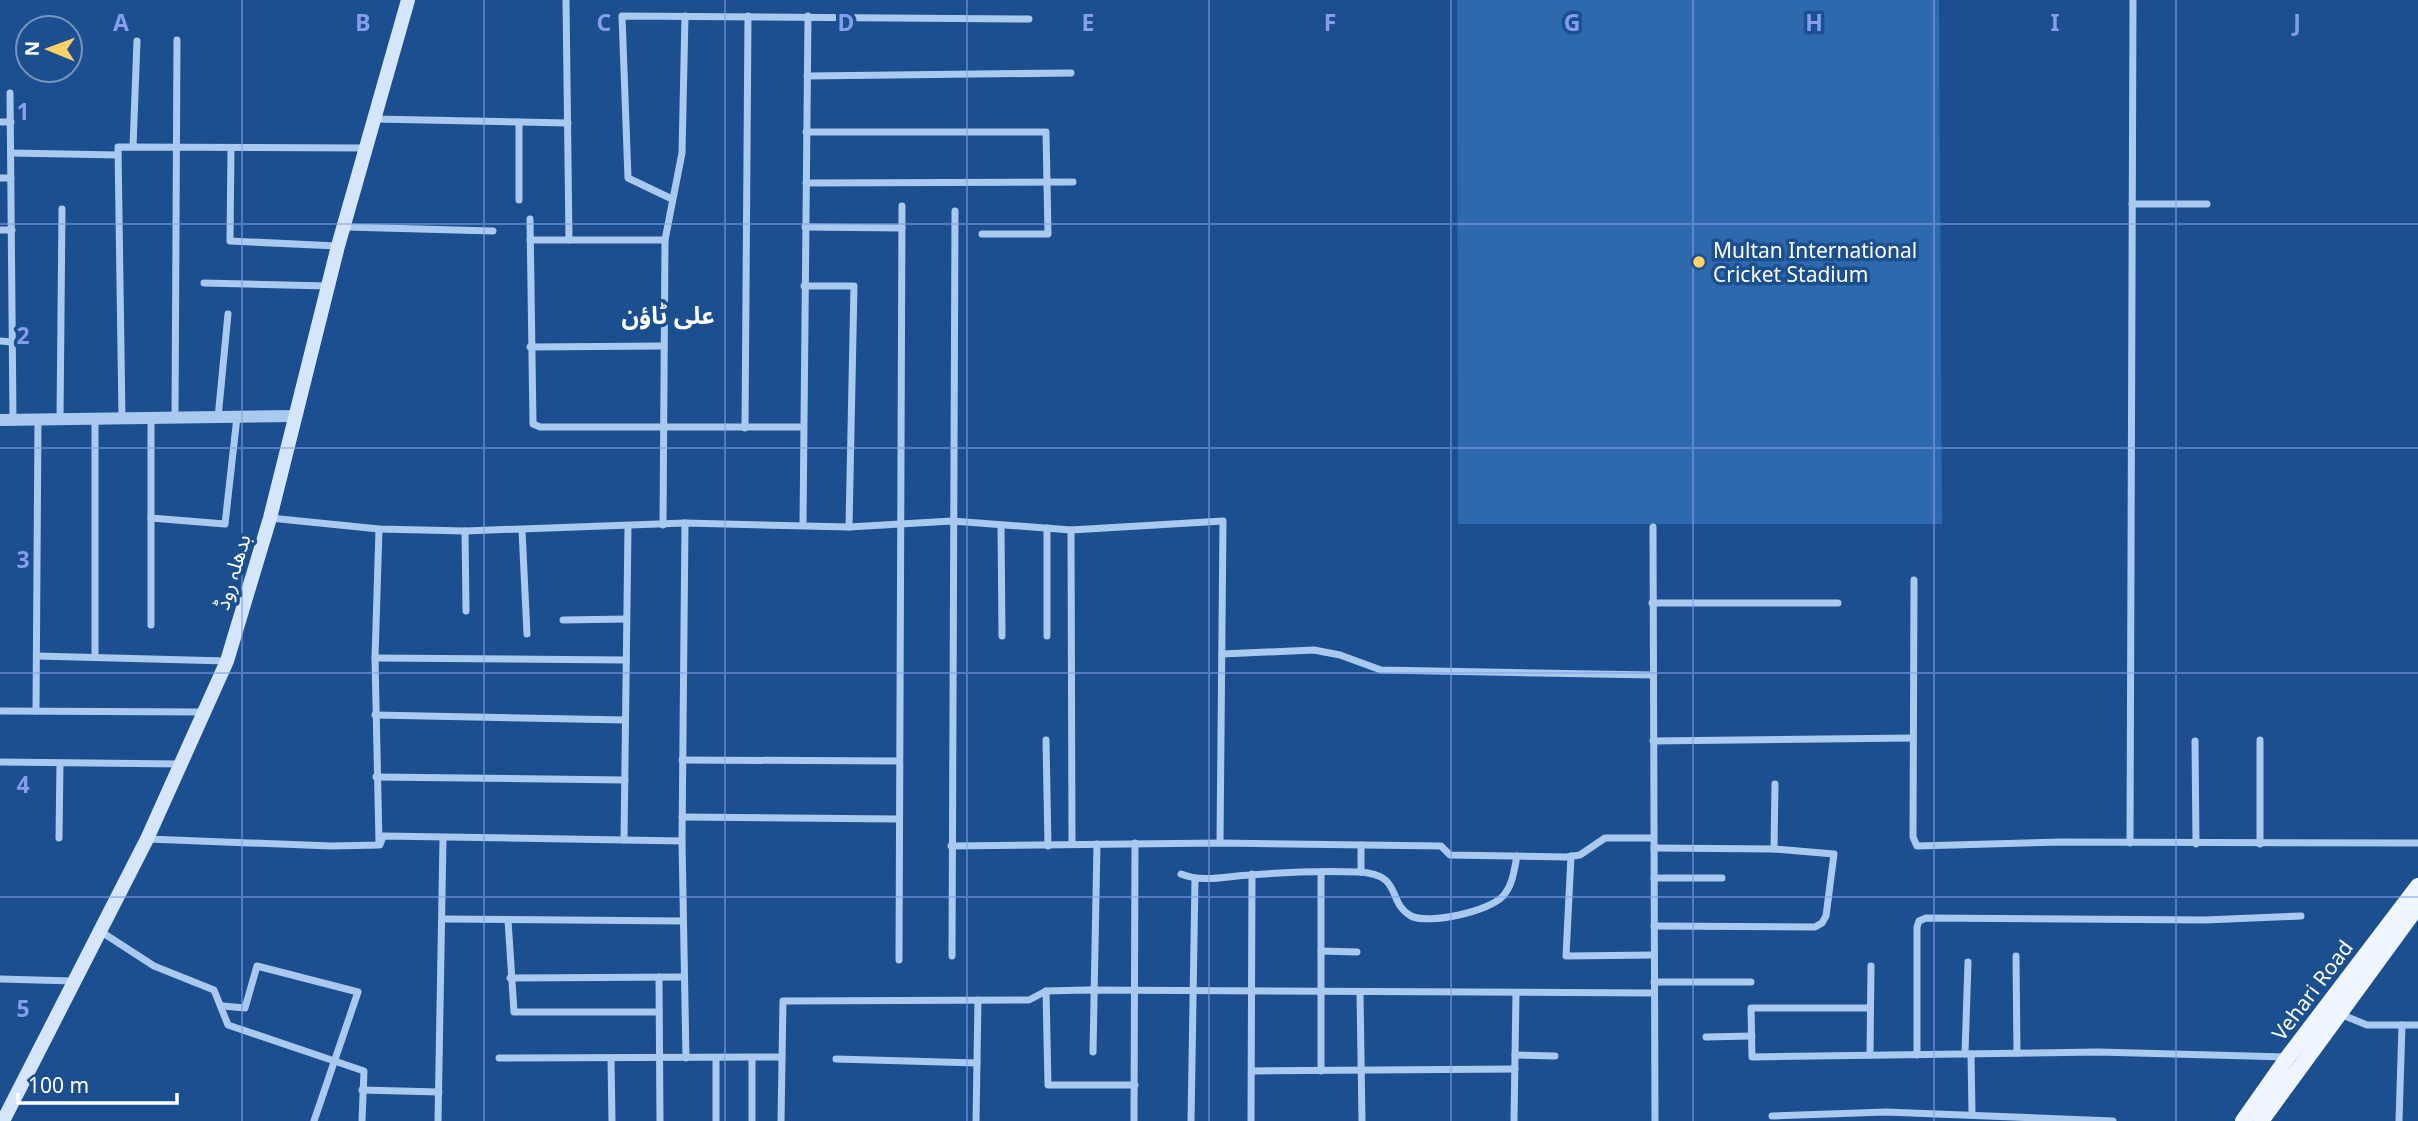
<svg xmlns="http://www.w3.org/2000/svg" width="2418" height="1121" viewBox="0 0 2418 1121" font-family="'Noto Sans','Noto Sans Arabic',sans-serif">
<rect width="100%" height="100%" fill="#1b4f8f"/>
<polygon fill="#2e69ad" points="1457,0 1939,0 1942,524 1458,524"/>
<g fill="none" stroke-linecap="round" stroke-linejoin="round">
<g stroke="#a9c9ee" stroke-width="7">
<polyline points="566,0 569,240"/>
<polyline points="807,76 1071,73"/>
<polyline points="10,93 13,420"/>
<polyline points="374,119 568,123"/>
<polyline points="0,122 11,122"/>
<polyline points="806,132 1046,132 1048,234 982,234"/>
<polyline points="133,147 137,41"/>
<polyline points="231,148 230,241 337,246"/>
<polyline points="11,153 118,155"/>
<polyline points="0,178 11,178"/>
<polyline points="806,183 1073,182"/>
<polyline points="672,199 628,178 622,16 1029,19"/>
<polyline points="519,200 519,122"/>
<polyline points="2132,204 2207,204"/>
<polyline points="530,219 533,424 540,427 803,427"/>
<polyline points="345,227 493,231"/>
<polyline points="805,227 902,228"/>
<polyline points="0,230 12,230"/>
<polyline points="530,240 665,240"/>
<polyline points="204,283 328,286"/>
<polyline points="804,286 854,286 849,527"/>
<polyline points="0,341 12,342"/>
<polyline points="530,347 663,346"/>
<polyline points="175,418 177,40"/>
<polyline points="218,418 228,314"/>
<polyline points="122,419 118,147 366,148"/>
<polyline points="151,419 151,625"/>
<polyline points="60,420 62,209"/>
<polyline points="745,428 748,16"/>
<polyline points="151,518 225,524 237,417"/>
<polyline points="270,518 379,529 465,531 685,523 849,527 952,521 1071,530 1223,521 1220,843"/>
<polyline points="685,523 682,841 686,1058"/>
<polyline points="663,525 665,240 682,153 685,16"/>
<polyline points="803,525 808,16"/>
<polyline points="1001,525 1002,636"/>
<polyline points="1653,527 1655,1121"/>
<polyline points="379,529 375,658 379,843"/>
<polyline points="522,530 527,634"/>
<polyline points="1071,530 1072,844"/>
<polyline points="465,531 466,611"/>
<polyline points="1914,580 1913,837 1917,846 2061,842 2418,843"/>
<polyline points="1652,603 1838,603"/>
<polyline points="563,620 626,619"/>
<polyline points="1047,636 1047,528"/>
<polyline points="1222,654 1314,650 1340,655 1381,670 1653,675"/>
<polyline points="37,656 227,661"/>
<polyline points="95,657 95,419"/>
<polyline points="375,658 626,660"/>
<polyline points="0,711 204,712"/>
<polyline points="36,711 38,420"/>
<polyline points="375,715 625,720"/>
<polyline points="1046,740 1048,846"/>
<polyline points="1653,741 1913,738"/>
<polyline points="2195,741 2196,844"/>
<polyline points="682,760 898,761"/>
<polyline points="0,762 181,764"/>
<polyline points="376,777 625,780"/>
<polyline points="682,817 897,819"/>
<polyline points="59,838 60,763"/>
<polyline points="148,839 331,846 380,845 383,836 682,841"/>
<polyline points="624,840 628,527"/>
<polyline points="2130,843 2133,0"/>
<polyline points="2260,844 2260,740"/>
<polyline points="951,846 1220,843 1441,846 1450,855 1566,857 1580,855 1605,838 1653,838"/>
<polyline points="1654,848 1774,849 1834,854 1826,916 1822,923 1815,927 1654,926"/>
<polyline points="1774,849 1775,784"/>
<polyline points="1571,856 1566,956 1654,955"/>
<polyline points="1361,872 1361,845"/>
<polyline points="1321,873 1321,1071"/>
<path d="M1181 874C1203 883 1227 876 1250 875 1285 872 1322 871 1358 872 1404 874 1386 902 1411 916 1429 925 1490 911 1503 896 1513 885 1514 870 1517 856"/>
<polyline points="1654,878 1722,878"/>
<polyline points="444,919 683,921"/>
<polyline points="508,920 514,1012 659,1012"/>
<polyline points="100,931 154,966 214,990 228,1025 364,1071 362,1121"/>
<polyline points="1321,951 1357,952"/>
<polyline points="952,956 955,211"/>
<polyline points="2016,956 2017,1053"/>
<polyline points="899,960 902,206"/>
<polyline points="659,977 660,1121"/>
<polyline points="510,978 684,977"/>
<polyline points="0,979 73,981"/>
<polyline points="1654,982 1751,982"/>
<polyline points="1046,991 1048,1085 1135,1085"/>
<polyline points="1360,993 1362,1121"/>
<polyline points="223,1006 245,1008 257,966 358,992 314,1121"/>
<polyline points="1870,1008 1751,1008 1752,1057 2098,1052 2287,1057"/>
<polyline points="2340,1014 2367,1025 2418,1025"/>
<polyline points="1706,1037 1752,1036"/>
<polyline points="1093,1052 1097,844"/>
<polyline points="1965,1054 1968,962"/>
<polyline points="1971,1054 1972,1114"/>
<polyline points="1515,1055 1555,1056"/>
<polyline points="1870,1055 1871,966"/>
<polyline points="1917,1055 1917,927 1919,921 1926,918 2205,920 2301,916"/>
<polyline points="499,1058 782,1057"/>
<polyline points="611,1058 612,1121"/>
<polyline points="716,1058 716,1121"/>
<polyline points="836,1059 977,1063"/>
<polyline points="1252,1071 1515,1069"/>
<polyline points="362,1090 439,1092"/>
<polyline points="1772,1116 1886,1112 2113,1121"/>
<polyline points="438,1121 443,839"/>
<polyline points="752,1121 752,1058"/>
<polyline points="781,1121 783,1001 1029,1000 1046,991 1087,990 1654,993"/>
<polyline points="976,1121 978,1000"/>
<polyline points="1134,1121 1135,843"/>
<polyline points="1191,1121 1195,880"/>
<polyline points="1251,1121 1252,874"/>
<polyline points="1514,1121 1516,993"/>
<polyline points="2399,1121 2402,1025"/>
</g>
<polyline stroke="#a9c9ee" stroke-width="12" points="0,420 294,416"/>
<polyline stroke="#d6e6fa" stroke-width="14" points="3,1121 147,839 227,661 270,518 338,246 408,0"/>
<g stroke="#f0f6ff" stroke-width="16">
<polyline points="2243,1121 2288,1057 2418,886"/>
<polyline points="2261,1121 2418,906"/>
</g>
</g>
<path fill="none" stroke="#839eea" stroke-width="2" stroke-opacity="0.55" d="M242 0V1121M484 0V1121M725 0V1121M967 0V1121M1209 0V1121M1451 0V1121M1693 0V1121M1934 0V1121M2176 0V1121M0 224H2418M0 448H2418M0 673H2418M0 897H2418"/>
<circle fill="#ffd166" stroke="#1b4f8f" stroke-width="2.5" cx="1699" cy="262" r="7"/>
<g text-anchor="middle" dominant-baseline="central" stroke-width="7" stroke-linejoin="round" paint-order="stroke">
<g font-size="21" fill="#fff" stroke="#1b4f8f" text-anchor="start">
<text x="1713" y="250">Multan International<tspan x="1713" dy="24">Cricket Stadium</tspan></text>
</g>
<g font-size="21" fill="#fff" stroke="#1b4f8f">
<text transform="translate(232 572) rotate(-73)">بدھلہ روڈ</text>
<text transform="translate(2312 990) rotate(-53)">Vehari Road</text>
</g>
<g font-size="24" font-weight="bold" fill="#fff" stroke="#1b4f8f">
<text x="668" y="314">علی ٹاؤن</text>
</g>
</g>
<g font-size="23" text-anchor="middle" font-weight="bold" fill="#839eea" stroke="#1b4f8f" stroke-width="7" stroke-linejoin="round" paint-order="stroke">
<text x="121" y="31">A</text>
<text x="363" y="31">B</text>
<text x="604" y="31">C</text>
<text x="846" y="31">D</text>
<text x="1088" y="31">E</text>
<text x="1330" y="31">F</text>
<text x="1572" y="31">G</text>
<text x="1814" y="31">H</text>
<text x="2055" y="31">I</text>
<text x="2297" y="31">J</text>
<text x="23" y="120">1</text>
<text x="23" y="344">2</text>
<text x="23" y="568">3</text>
<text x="23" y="793">4</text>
<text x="23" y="1017">5</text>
</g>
<g transform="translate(49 49) rotate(271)"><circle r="33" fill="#1b4f8f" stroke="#7695bc" stroke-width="2"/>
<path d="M0-5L12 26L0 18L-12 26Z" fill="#ffd166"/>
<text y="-10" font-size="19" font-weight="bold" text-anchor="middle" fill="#ffffff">N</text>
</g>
<path d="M18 1093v10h159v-10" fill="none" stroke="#ffffff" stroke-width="3.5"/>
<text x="28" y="1093" font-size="21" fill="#ffffff" stroke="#1b4f8f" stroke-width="5" paint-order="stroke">100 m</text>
</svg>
